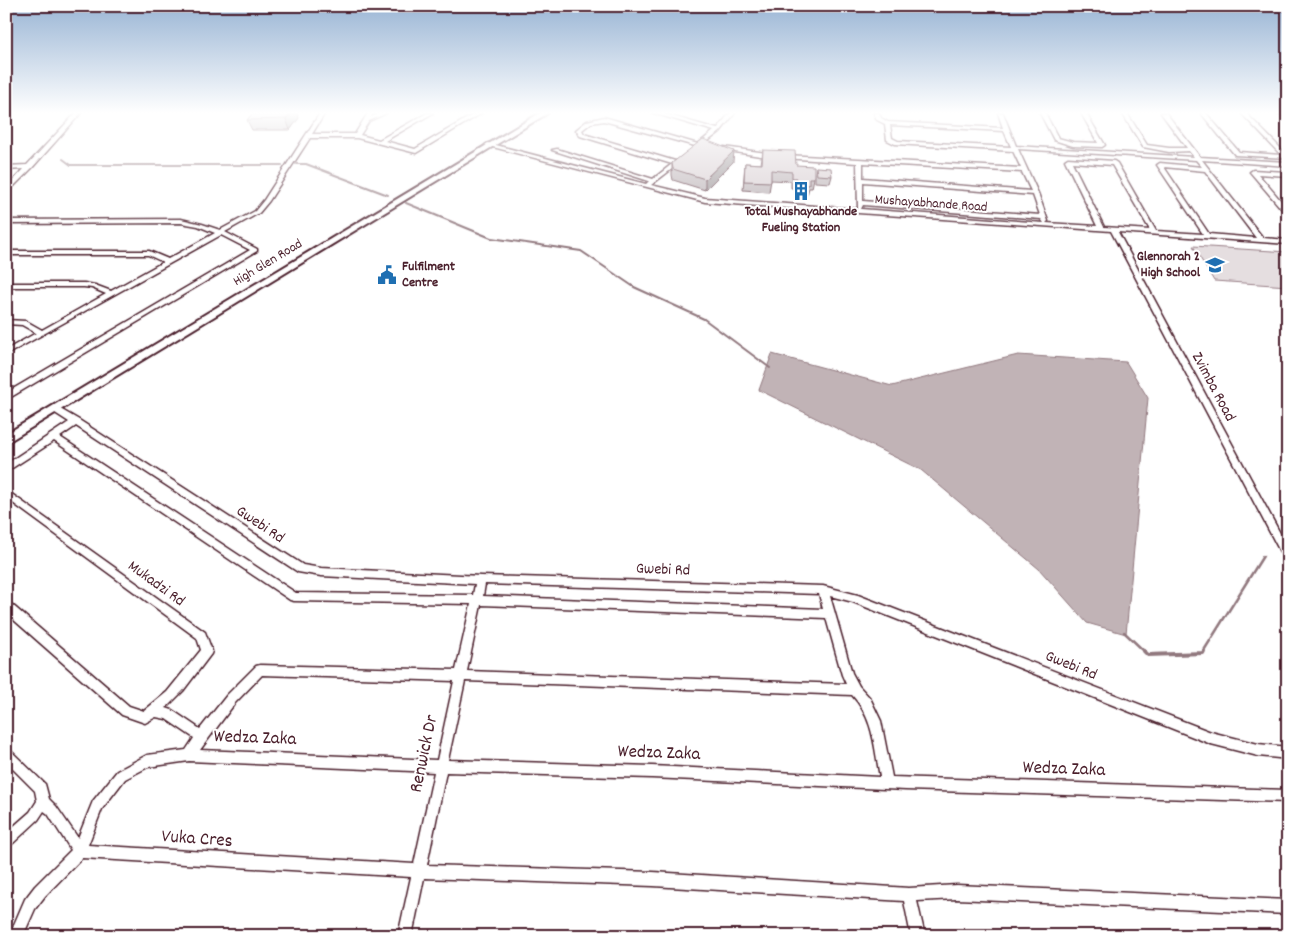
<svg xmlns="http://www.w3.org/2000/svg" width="1294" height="942" viewBox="0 0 1294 942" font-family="Dekko,sans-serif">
<rect width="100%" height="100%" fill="#fff"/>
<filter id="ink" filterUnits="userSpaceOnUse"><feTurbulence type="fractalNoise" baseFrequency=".02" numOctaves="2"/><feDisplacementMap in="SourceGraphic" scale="10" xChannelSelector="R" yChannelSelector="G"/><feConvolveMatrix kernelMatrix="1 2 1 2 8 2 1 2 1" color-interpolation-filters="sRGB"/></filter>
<g filter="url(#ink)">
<polygon fill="#e5dee0" stroke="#987e86" points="1193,246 1288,252 1288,286 1214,281"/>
<polygon fill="#c1b3b6" stroke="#91787e" points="772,354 892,386 1018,355 1126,362 1148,398 1126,634 1087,623 1039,569 921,470 759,390"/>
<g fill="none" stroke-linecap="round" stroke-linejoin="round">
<g stroke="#91787e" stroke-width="2">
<polyline points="63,159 71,165 282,165"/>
<polyline points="296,164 306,164 388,195"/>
<polyline points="406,203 491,238 581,251 634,287 704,319 770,368"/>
</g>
<g stroke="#91787e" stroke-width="2.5">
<polyline points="1124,632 1145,652"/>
<polyline points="1203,652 1263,556"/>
</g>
<polyline stroke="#91787e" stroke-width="4" points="1144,651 1148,655 1203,653 1204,651"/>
<g stroke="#4a1f2b" stroke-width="3">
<g id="minor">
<polygon points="76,113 81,113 32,168 6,194 6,188 24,169 6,170 6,166 27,165"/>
<polygon points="320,113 325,113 312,134 355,134 368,113 373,113 371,117 380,113 387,113 369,121 360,135 379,140 427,113 433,113 385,141 415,149 476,113 482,113 416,153 357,138 310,138 269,201 259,213 225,232 257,249 257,251 6,400 6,393 250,250 221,235 6,355 6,350 36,333 22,325 6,324 6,320 26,321 42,330 106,294 92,288 84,287 6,287 6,283 84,283 95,285 111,291 163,262 148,255 6,255 6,251 149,251 168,259 215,233 198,226 181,223 6,224 6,220 181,219 202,224 220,230 255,211 264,200"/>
<path d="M653 113H661L717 129 730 113H735L720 132 697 149 695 146 604 121 591 123 582 130 584 134 675 161 681 160V162L651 185 705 198 858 209 857 163 784 158V156L786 155 1021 168 1013 151 895 144 887 140 885 124 877 120 874 113H879L881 118 888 122 1003 128 998 113H1003L1016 146 1194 157 1189 151 1169 152 1143 147 1122 113H1127L1147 145 1169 148H1187L1161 113H1166L1200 157 1288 162V166L1202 160 1263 238 1288 240V244L1118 232 1288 548V562L1285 561 1111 231 705 202 485 145 488 143 646 184 649 181 552 150 557 149 653 179 672 164 580 136 576 130 587 121 604 117 698 144 714 131ZM890 125 1004 131 1011 147 898 141 892 138ZM1018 149 1196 160 1202 167 1160 163 1157 165 1203 234 1156 231 1117 163 1114 161 1068 158 1065 160 1097 226 1046 223 1048 221 1038 193ZM1072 162 1112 165 1150 230 1104 227ZM863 163 1022 172 1031 191 863 178ZM1164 167 1205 171 1256 238 1209 234ZM863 182 1033 195 1040 215 863 201ZM863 205 1041 219 1044 223 861 209Z"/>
<polygon points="1040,113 1045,113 1058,138 1073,142 1098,143 1081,113 1086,113 1105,145 1102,147 1073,146 1054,140"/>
<polygon points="1201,113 1206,113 1239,152 1281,155 1241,113 1246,113 1288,156 1288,158 1235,155"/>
<polygon points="1279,113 1288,114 1288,117 1279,114"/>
<polygon points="724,147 773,154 776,156 773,158 722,150 721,149"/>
<polygon points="1253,170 1288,172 1288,176 1258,174 1288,209 1288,215 1286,214 1251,173 1250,172"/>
<path d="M55 406 79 420 303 565 321 568 481 576 823 586 858 595 1211 732 1258 744 1288 747V759L1258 756 1211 744 853 602 830 596 852 673 859 686 870 698 881 721 892 777 1288 790V802L906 790 652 778 446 772 427 865 653 872 909 888 957 885 1288 900V914L957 899 917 901 925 936H911L904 901 653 886 424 878 412 936H398L411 877 82 858 45 896 35 909 23 936H9L25 899 35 886 71 850 48 814 44 811 38 820 10 846 6 848V833L30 812 37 801 35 791 6 762V748L10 750 45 784 49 799 56 806 78 838 93 801 117 771 147 755 186 750 194 738 166 719 156 717 145 723 122 715 6 613V602L10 603 129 706 144 711 167 692 201 650 197 638 6 498V490L205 632 212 651 211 654 183 691 166 708 172 710 200 729 227 695 256 666 260 665 456 670 471 604 294 601 290 600 54 441 6 472V464L69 422 52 411 51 409ZM76 426 298 572 321 576 475 584 473 595 296 593 60 437ZM485 584 819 594 823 609 483 596ZM481 605 826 618 842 675 846 684 467 671ZM262 675 454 681 437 760 200 750 235 703ZM465 681 852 695C874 719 874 746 880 777L652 766 448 760ZM189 761 434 772 414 864 88 845 102 809 125 779 148 767Z"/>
</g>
</g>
<g stroke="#4a1f2b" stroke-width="4">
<polygon id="major" points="540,113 548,113 6,443 6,434"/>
</g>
<use href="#minor" fill="#fff" fill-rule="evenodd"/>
<use href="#major" fill="#fff" fill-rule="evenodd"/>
</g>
<g fill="#b5abaf" stroke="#4a1f2b">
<polygon points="253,113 297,113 299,118 290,130 252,130 247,120"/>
<polygon points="763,150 796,165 814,178 812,188 809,188 807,195 794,194 794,188 791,188 791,181 771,180 769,192 743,190 745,163 761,164"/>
<polygon points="733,162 705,190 673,180 672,175 672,163"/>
<polygon points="816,167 832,176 830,183 815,182 815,174"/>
</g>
<g fill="#938b8e" stroke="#4a1f2b">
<polygon points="291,113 297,113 299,118 290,130 286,119"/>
<polygon points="734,151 733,162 705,190 705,179"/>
</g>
<g fill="#d2c7cb" stroke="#4a1f2b">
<polygon points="253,113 291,113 286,119 247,120"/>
<polygon points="703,139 734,151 705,179 673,169 672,163"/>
<polygon points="763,150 795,151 796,165 814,166 814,178 809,178 809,185 796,184 796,178 792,178 792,172 771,170 771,182 744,181 745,163 762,164"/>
<polygon points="816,167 831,168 832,176 817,175"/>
</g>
</g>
<linearGradient id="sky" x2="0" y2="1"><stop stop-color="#98b4d4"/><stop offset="0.46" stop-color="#fff"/><stop offset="1" stop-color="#fff" stop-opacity="0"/></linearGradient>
<rect width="1294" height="245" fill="url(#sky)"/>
<defs>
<g id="building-bare" transform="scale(1.5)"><path d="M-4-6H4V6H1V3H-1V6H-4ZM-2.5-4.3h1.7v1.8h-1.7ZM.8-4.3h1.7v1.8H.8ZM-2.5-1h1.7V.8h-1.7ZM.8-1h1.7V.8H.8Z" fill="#1f6fb2" stroke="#fff" stroke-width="2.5" paint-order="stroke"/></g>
<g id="school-bare" transform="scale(1.5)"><path d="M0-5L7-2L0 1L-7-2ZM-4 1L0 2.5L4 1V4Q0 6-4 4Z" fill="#1f6fb2" stroke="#fff" stroke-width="2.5" paint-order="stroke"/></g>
<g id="civic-bare" transform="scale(1.5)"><path d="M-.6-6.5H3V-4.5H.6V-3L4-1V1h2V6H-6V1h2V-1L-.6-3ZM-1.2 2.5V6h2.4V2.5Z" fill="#1f6fb2" stroke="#fff" stroke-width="2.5" paint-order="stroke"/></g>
</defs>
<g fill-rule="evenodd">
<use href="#building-bare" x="801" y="191"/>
<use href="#school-bare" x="1215" y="265"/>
<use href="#civic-bare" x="387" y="275"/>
</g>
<g text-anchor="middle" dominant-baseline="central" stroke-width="4" stroke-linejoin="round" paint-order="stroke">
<g font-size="14" fill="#4a1f2b" stroke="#fff">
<text transform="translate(931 204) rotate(4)">Mushayabhande Road</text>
<text transform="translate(268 263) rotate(-31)">High Glen Road</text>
</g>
<g font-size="14" font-weight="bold" fill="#4a1f2b" stroke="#fff">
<text x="801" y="212">Total Mushayabhande<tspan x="801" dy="16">Fueling Station</tspan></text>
<text x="1200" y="257" text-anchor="end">Glennorah 2<tspan x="1200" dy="16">High School</tspan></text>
<text x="402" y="267" text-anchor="start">Fulfilment<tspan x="402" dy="16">Centre</tspan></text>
</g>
<g font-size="16" fill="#4a1f2b" stroke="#fff">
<text transform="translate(1213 387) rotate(62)">Zvimba Road</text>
<text transform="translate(260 525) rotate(34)">Gwebi Rd</text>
<text transform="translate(663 570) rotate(2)">Gwebi Rd</text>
<text transform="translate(156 584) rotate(36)">Mukadzi Rd</text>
<text transform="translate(1071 666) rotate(22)">Gwebi Rd</text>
</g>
<g font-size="19" fill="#4a1f2b" stroke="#fff">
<text transform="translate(255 739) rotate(2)">Wedza Zaka</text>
<text transform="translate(425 754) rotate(-78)">Renwick Dr</text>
<text transform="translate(659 754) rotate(2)">Wedza Zaka</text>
<text transform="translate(1064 770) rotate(2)">Wedza Zaka</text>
<text transform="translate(197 840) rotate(4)">Vuka Cres</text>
</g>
</g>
<rect width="1294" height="942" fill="none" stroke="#fff" stroke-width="25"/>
<rect x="12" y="12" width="1269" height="917" fill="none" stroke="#4a1f2b" stroke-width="2" filter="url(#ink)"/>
</svg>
